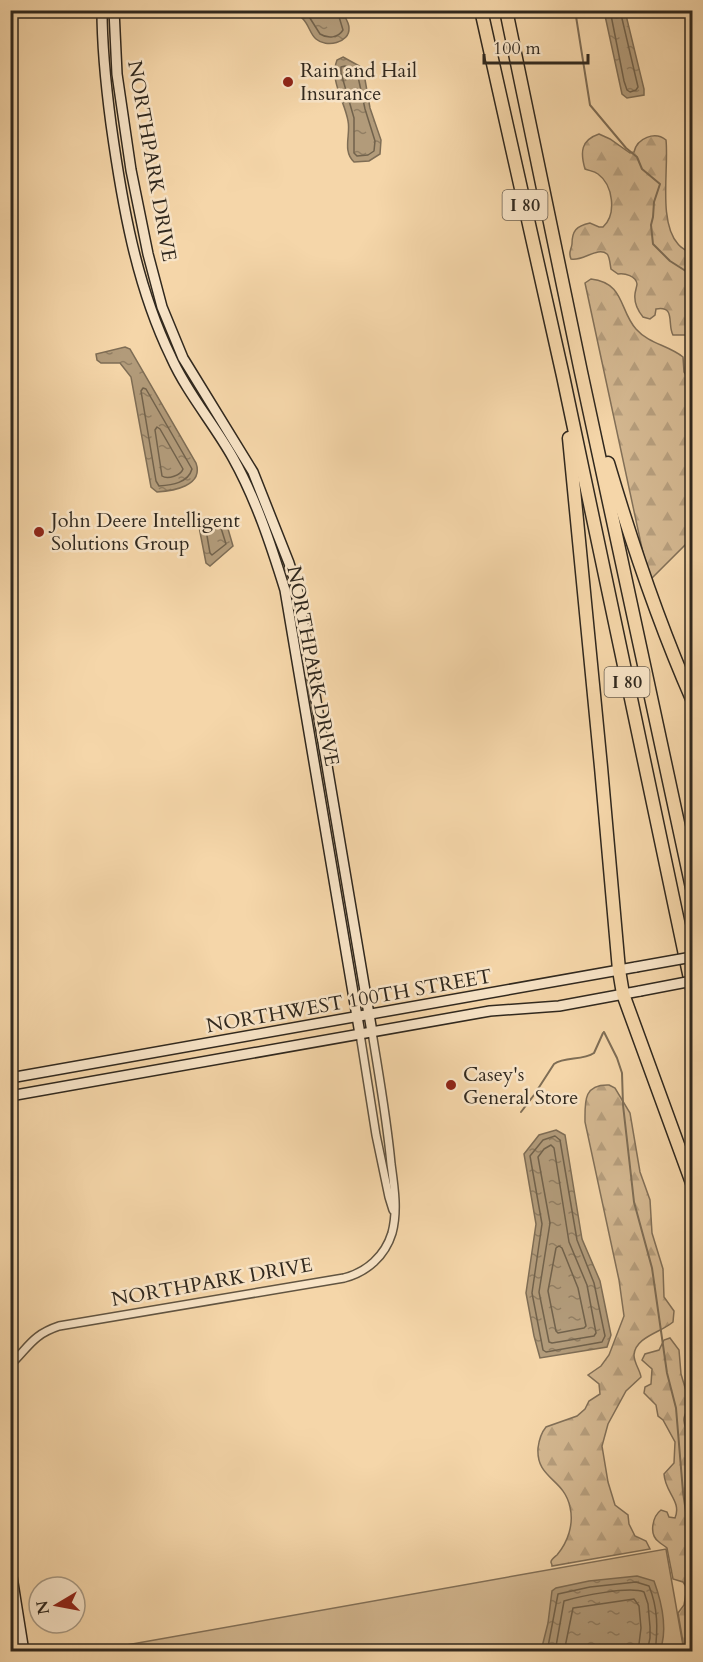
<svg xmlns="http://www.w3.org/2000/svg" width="703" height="1662" viewBox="0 0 703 1662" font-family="Cardo,serif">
<defs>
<pattern id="forest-firs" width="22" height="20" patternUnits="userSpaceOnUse" patternTransform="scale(1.5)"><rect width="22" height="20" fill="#d4b891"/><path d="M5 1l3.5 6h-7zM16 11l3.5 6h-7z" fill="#b69e7d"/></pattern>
<pattern id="water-ripples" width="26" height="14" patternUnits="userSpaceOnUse" patternTransform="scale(1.5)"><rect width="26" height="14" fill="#b29b7a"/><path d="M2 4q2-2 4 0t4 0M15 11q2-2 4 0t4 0" fill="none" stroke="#917e63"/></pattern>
</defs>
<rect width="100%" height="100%" fill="#f5d6a9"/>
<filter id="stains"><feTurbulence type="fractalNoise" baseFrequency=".00333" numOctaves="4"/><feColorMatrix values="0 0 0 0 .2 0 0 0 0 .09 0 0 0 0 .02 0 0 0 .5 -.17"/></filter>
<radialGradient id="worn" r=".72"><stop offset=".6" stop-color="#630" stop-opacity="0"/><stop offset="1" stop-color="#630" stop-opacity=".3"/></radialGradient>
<polygon fill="#d4b891" stroke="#827058" stroke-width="1.5" points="666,1549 684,1651 87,1652"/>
<g fill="url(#forest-firs)" stroke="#827058" stroke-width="1.5">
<path d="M599 134 610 139 630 153 634 152C637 138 655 131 666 140 669 168 658 222 678 244 682 249 688 251 692 255V337L690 335H673C667 325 676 305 656 309L655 315 650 319 643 317C638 311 634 302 635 294 635 292 637 286 637 284 636 276 625 273 618 274L611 269C610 265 610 257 607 254 598 246 582 262 571 259 568 252 571 251 572 244 572 231 576 226 590 223L599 227H603C617 214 613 185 598 174 594 171 590 171 585 169 580 152 581 140 599 134Z"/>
<path d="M591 279C625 283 619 310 636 329 649 344 668 345 683 357L684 372 692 384 691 529 686 544 649 581 585 283Z"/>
<path d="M609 1085 615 1088 630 1113 640 1172 650 1200 652 1233 663 1269 664 1297 674 1311 673 1322C662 1332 635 1337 634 1355 634 1363 640 1370 641 1377L626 1391 608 1424 602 1446 608 1482 615 1505 628 1515 629 1524 635 1536 646 1541 650 1549 552 1566C552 1564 551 1563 551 1562 551 1559 556 1556 557 1555 568 1542 574 1524 570 1507 564 1478 536 1479 538 1448 539 1440 541 1433 546 1427L577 1416 585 1409 589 1401 600 1394 599 1384 588 1375 601 1366 609 1355 624 1316 619 1280 585 1122C585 1102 583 1084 609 1085Z"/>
<path d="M670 1338 679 1350 681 1374 690 1404C688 1410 683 1415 684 1421 685 1431 692 1439 692 1448 694 1461 687 1479 692 1489V1651H686L684 1648 678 1613 684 1605 687 1588 683 1582 673 1579 667 1548C665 1546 661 1544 659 1542 648 1534 653 1516 661 1510L667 1512 669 1517 675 1518C682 1501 665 1493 664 1474L674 1463 675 1442 663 1420 658 1416 656 1405 644 1393 645 1387 651 1384 652 1369 642 1360 645 1354 659 1350 664 1340Z"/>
</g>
<g fill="url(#water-ripples)" stroke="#7e6d55" stroke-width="1.5">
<path d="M287 11H342C344 16 349 22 349 28 350 43 326 48 316 39 310 34 309 25 303 19 300 15 291 12 287 11Z"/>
<polygon points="604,11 625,11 644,89 644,95 627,98 622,94"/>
<path d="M343 57 363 68 370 108 381 140 380 154 369 161 354 162C342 151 351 134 348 121 345 102 329 80 337 60Z"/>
<path d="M125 347 130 349 196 463C204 486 173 491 157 492L151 487 131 377 120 363H101L97 360 96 354Z"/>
<polygon points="222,519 226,522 233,546 210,566 206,563 199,527 202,523"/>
<polygon points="556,1130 565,1135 582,1239 600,1281 611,1335 607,1347 540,1358 534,1336 526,1293 536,1224 524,1154 539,1135"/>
<path d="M637 1576 654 1581C662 1603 668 1629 660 1651H541L548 1623 552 1591 556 1588 589 1581Z"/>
</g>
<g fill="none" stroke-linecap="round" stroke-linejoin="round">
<g stroke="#71624c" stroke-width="1.5">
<path d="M300 10 308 15 320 34C328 39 338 38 343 30L337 10"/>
<polyline points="610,10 624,81 627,90 630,92 636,90 638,87 620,10"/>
<polygon points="345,66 357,72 365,109 375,141 374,151 368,155 357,156 354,153 354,118 341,73 341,67"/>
<path d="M143 388 146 389 192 469C188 483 172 485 159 486L156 481 141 391Z"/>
<path d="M157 427 160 429 183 469C181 475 168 480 162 476L155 430Z"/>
<polygon points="218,526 221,528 226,544 212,555 210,553 206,530 208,528"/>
<polygon points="555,1136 560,1140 577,1240 594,1283 605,1336 602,1342 546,1352 543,1350 532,1293 542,1224 530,1156 543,1140"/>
<polygon points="551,1145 554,1148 569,1242 587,1285 596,1333 594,1336 552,1343 549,1342 539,1292 550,1223 538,1157 544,1149"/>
<polygon points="559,1246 562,1248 578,1288 586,1326 584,1328 558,1333 556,1331 548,1291 556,1248"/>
<path d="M547 1652 558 1594 590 1587 636 1582 649 1586C658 1608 658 1629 655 1652"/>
<path d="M555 1652 564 1601C581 1596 629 1586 644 1592L648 1604 650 1627V1638L647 1652"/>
<polyline points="564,1652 573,1608 634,1599 639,1606 641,1628 638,1652"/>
</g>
<g stroke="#7e6d55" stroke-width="2">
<polyline points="575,10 590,105 626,148 637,157 642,169 660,184 654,202 653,217 651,225 653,244 670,261 692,275"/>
<polyline points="604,1032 617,1058 622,1073 623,1105 634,1202 652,1268 667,1373 676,1408 683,1492 692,1552"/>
<path d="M521 1112 534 1095 554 1064C565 1056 582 1061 594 1053L603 1033"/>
</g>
<g stroke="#615441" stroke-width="10">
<g id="street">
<polyline points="360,1034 376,1135 389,1197 393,1210"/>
<path d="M10 1365C29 1347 32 1335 59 1326L344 1278C367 1272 385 1256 392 1233 398 1211 394 1186 391 1164 387 1120 379 1076 372 1032"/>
</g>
</g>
<g stroke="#30281e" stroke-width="12">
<g id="secondary">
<path d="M102 10C102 49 106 86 111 124 122 203 136 285 171 357 187 393 214 424 233 458 256 499 271 545 285 590L360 1034"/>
<polyline points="114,10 117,74 131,170 148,254 162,307 183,358 253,472 289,563 297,588 372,1032"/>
<polyline points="10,1078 636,967"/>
<polyline points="10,1096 490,1011 559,1006 640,991"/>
<polyline points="10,1564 24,1652"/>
</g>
</g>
<g stroke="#30281e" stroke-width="15">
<g id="highway">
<polyline points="481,10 563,376 692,988"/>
<polyline points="506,10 581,372 692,888"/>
<polyline points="569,438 601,767 619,970 623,994 692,1183"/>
<path d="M608 463C632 544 658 622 692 699"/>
</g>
</g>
<use href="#street" stroke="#f8e4c7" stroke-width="7"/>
<use href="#secondary" stroke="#f8e4c7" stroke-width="9"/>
<use href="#highway" stroke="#f5d6a9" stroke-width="12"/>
<g stroke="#30281e" stroke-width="12" stroke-linecap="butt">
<g id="secondary-bridge">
<polyline points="636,967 692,957"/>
<polyline points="640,991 692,981"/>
</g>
</g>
<use href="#secondary-bridge" stroke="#f8e4c7" stroke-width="9"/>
</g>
<g fill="#8f2418" stroke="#f8e4c7" stroke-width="2">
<circle cx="288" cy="82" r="6"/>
<circle cx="39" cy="532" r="6"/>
<circle cx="451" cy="1085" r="6"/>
</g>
<g text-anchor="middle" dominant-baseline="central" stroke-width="5" stroke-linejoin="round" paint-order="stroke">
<g fill="#f8e4c7" stroke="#6c6051" stroke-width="1.5">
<rect x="502.5" y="190" width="45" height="30" rx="4.5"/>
<rect x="604.5" y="667" width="45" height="30" rx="4.5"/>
</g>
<g font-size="18" font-weight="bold" fill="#30281e">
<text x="525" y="205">I 80</text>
<text x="627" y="682">I 80</text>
</g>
<g font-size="20" fill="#30281e" stroke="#f8e4c7" text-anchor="start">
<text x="300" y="70">Rain and Hail<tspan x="300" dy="23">Insurance</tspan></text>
<text x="51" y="520">John Deere Intelligent<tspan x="51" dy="23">Solutions Group</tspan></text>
<text x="463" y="1074">Casey's<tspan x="463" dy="23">General Store</tspan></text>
</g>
<g font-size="20" fill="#30281e" stroke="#f8e4c7">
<text transform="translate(152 161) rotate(80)">NORTHPARK DRIVE</text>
<text transform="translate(313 666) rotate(79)">NORTHPARK DRIVE</text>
<text transform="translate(349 1001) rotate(-10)">NORTHWEST 100TH STREET</text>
<text transform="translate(212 1282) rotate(-10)">NORTHPARK DRIVE</text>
</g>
</g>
<rect width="703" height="1662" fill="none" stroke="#f5d6a9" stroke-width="36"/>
<rect x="12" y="12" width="679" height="1638" fill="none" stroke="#30281e" stroke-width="3"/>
<rect x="18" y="18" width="667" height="1626" fill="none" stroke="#30281e" stroke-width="1.5"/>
<g transform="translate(57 1605) rotate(260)"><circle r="28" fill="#f8e4c7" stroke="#a89983" stroke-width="1.5"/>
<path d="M0-4.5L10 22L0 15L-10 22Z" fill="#8f2418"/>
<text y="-9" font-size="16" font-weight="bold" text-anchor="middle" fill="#30281e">N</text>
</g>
<path d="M484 54v9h104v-9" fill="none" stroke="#30281e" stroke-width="3"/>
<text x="493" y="54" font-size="18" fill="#30281e" stroke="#f8e4c7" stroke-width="4.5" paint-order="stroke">100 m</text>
<rect width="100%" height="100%" filter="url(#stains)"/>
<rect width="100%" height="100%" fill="url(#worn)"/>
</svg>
